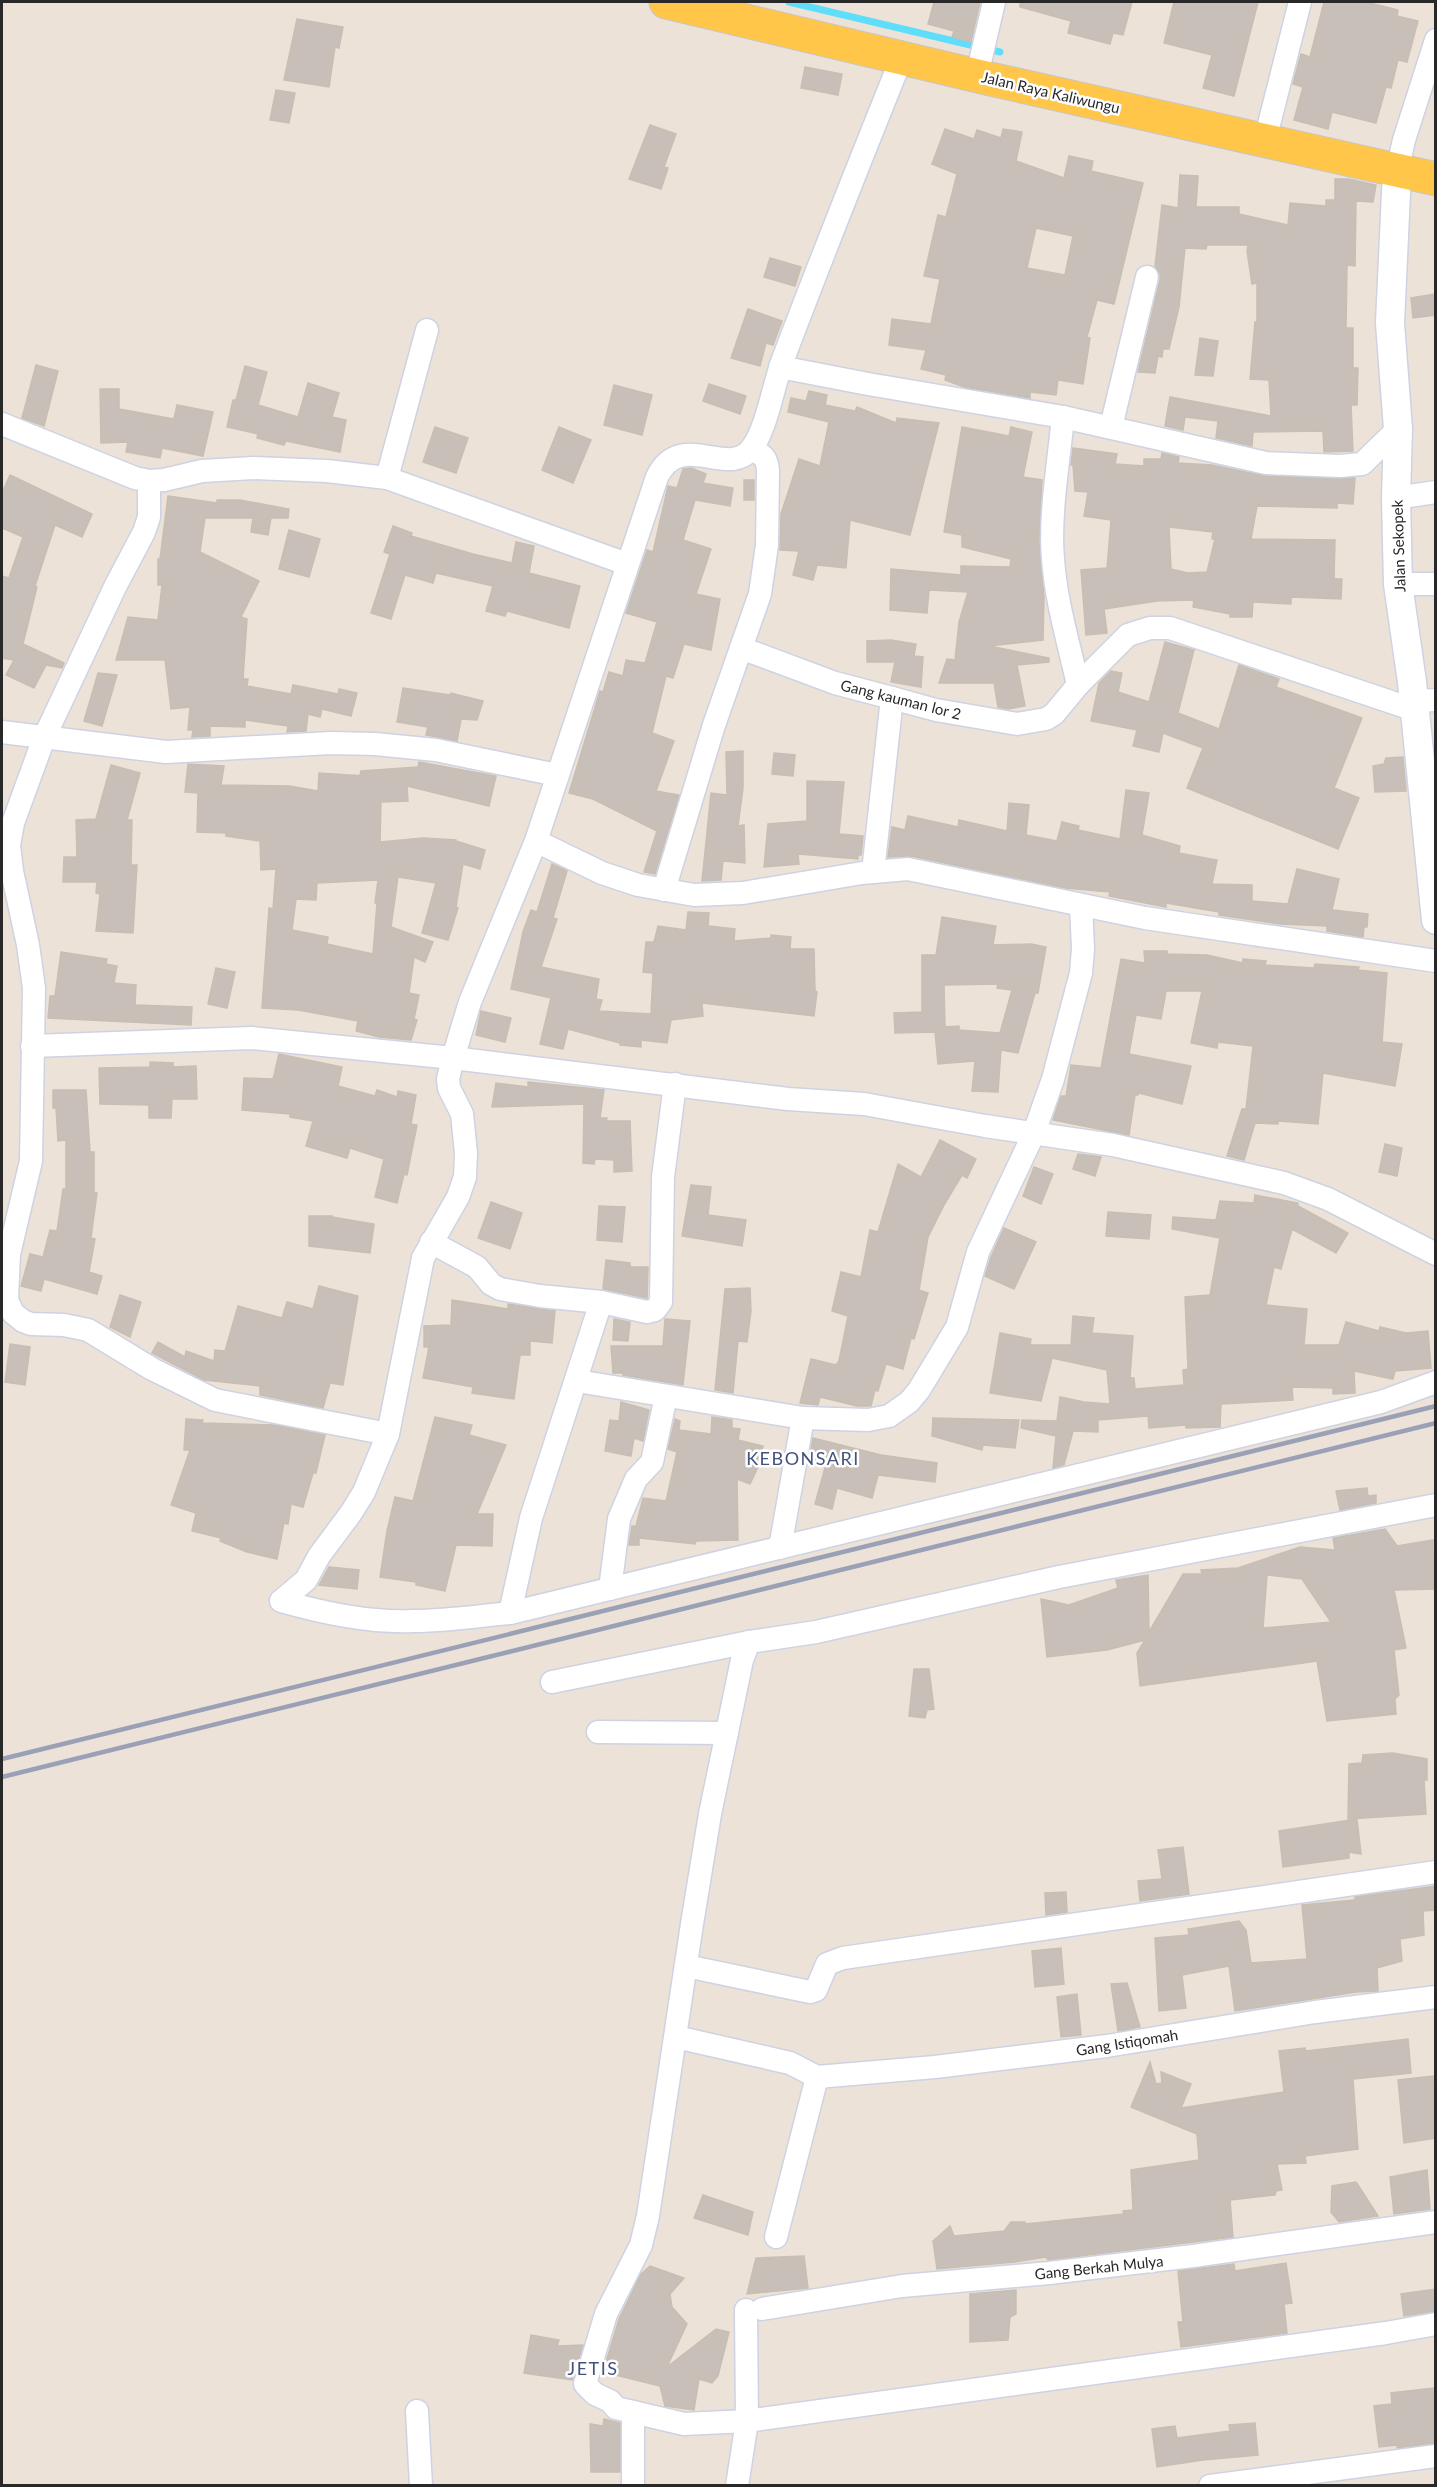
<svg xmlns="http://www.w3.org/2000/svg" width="1437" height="2487" viewBox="0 0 1437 2487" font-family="Lato,sans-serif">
<rect width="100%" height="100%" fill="#ede2d8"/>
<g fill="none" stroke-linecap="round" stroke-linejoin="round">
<polyline stroke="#5edefb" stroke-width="7" points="789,2 1000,52"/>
</g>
<g fill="#c7bfb8" stroke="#c8beb1" stroke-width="1.5" fill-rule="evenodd">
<polygon points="934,2 980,2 971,42 952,37 954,31 928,24"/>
<polygon points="1020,2 1132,2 1123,35 1113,33 1110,44 1068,33 1071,21 1020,7"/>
<polygon points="1174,2 1258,2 1234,96 1203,88 1212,55 1164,43"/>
<polygon points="1324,2 1366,2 1398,10 1397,16 1418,21 1407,62 1398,60 1391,88 1386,87 1376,123 1332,112 1328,129 1294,120 1303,87 1293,84 1301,54 1310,57"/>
<polygon points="297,19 343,27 339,48 335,47 329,87 284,80"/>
<polygon points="805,67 842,74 838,95 801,88"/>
<polygon points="276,90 295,93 289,123 270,120"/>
<polygon points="650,125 676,134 664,167 668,168 661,189 629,179"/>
<path d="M945 129 974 139 977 130 1001 138 1003 129 1022 132 1016 161 1064 178 1069 156 1093 161 1091 171 1143 183 1114 304 1097 300 1087 337 1090 338 1083 384 1058 380 1056 395 1030 392V398L964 387 945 380 946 375 921 369 926 350 889 345 892 319 931 324 940 279 924 276 938 215 946 217 957 174 932 164ZM1036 228 1073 236 1065 275 1027 268Z"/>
<polygon points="1180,175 1198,176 1196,207 1239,207 1239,214 1288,225 1290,203 1326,206 1326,200 1335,200 1335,179 1349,179 1376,185 1373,202 1356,201 1355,266 1347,265 1346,328 1353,328 1353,368 1358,368 1357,405 1351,405 1353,451 1324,452 1323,431 1253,432 1252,446 1216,438 1218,421 1185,417 1183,430 1165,426 1170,397 1271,416 1269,380 1250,379 1255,322 1257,322 1257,283 1252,284 1247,251 1248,245 1207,245 1206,249 1185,248 1179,307 1169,349 1163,349 1162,357 1158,356 1155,373 1138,372 1160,280 1160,273 1155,266 1162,205 1178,208"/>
<polygon points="770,258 801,267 795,286 764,277"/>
<polygon points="1436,294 1436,315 1413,318 1411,298"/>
<polygon points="748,309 782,321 773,345 766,343 760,366 731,358"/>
<polygon points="1200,338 1218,341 1213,376 1195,375"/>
<polygon points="36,365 58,371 44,426 22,418"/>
<polygon points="245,366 267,372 258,405 298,417 308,383 339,393 332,417 346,420 340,452 286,441 284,445 257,438 258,434 227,427 233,400 236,400"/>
<polygon points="709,384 746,396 740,414 703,401"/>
<polygon points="614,385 652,395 642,435 604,425"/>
<polygon points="100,389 119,389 119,409 174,419 177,405 213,412 203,456 162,448 160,458 126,452 128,442 101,443"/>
<polygon points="809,391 827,395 825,405 855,411 857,407 896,423 897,418 939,423 910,535 850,520 846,568 817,565 813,580 793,575 799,551 780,550 781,514 799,459 820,466 829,422 788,412 791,398 806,401"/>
<polygon points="435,427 468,438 456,473 423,462"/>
<polygon points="559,427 591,440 573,483 542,470"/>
<polygon points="962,427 1009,436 1011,427 1032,432 1023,477 1042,480 1039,542 1044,597 1043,640 989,646 1049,658 1049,662 1017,665 1025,706 1008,709 998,707 994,683 939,683 947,659 955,660 959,622 968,592 929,590 927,613 890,610 891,569 961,575 961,566 1010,567 1011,559 962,547 962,535 944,532"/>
<path d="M1073 448 1117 454 1115 464 1144 466V459H1161L1162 453 1179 457 1178 463 1212 465 1265 476 1355 478 1353 504 1337 503V508L1257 506 1251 539 1335 540 1334 579H1342L1341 599 1291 597V604L1253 602 1252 617H1230V614L1193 607 1194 600 1157 601 1104 609 1107 633 1086 635 1081 570 1107 568 1111 520 1084 516 1088 492 1075 491 1073 465H1071ZM1169 527 1213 532 1212 539H1215L1207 572 1188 573 1171 569Z"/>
<polygon points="691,468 706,474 703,483 733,488 730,506 695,500 683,540 711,549 696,594 720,599 711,650 684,644 673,678 666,676 652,733 674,741 656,791 679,795 655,874 644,872 657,831 593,799 569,793 600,691 603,692 609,672 623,676 626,660 645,663 657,622 626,613 647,550 653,552 668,486 677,488 683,469"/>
<polygon points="10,475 92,514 82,537 55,525 35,586 37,587 23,644 64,663 62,668 46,665 34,688 6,675 14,660 2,658 2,576 9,578 23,537 2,528 2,493"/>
<rect x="744" y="480" width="10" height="20"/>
<polygon points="168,496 217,503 217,500 240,500 289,509 288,518 271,518 268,535 251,532 253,518 205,518 200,552 259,581 241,617 247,619 243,679 248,679 247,686 291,694 293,685 338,694 339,689 357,693 351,716 322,709 320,717 308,714 306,731 287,732 288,726 245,720 245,727 210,726 210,736 192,737 193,730 188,730 190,707 171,709 165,660 116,660 128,617 158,620 162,585 158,585 158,559 160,559"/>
<polygon points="393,526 412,533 411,536 473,554 512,563 516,542 534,546 529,573 580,586 569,628 507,611 505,616 486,611 493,586 436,573 433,583 405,575 391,619 371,613 390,554 384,552"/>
<polygon points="289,530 320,539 309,577 279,569"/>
<polygon points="891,640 916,644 914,656 923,657 921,687 891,682 895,662 867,662 867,641"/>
<polygon points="1165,642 1194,650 1178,713 1219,729 1239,665 1279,679 1276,687 1362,718 1334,788 1359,798 1338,849 1187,788 1203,748 1163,733 1159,752 1133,746 1137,730 1091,721 1099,683 1111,671 1122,673 1118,692 1149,702"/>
<polygon points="98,673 117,675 102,726 84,721"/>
<polygon points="403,688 450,695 451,693 483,701 477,720 461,719 457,741 426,735 428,727 397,722"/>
<polygon points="743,751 743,788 738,826 744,825 745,863 723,861 721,880 702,881 711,793 727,795 726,752"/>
<polygon points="774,753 795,755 793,776 772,774"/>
<polygon points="1403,757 1406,791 1375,792 1373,766 1384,764 1386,758"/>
<path d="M419 762 496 776 489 806 407 786 408 801 381 802 380 842 423 838 456 840V841L485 850 480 869 463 864 456 907 458 908 448 940 422 933 436 883 398 877 391 927 433 942 425 962 414 957 409 993 419 995 414 1019 417 1020 411 1040 379 1037 356 1031 358 1021 298 1010 262 1008 269 908 273 909 276 869 261 870 260 841 226 836V833L197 832 198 793 185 792 188 764 224 766 221 785 289 786 318 791 319 773 365 776 360 775 361 771 418 767ZM378 880 375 903H377L373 954 327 944 328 937 292 930 296 899 316 900 317 883Z"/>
<polygon points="111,765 140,773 127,820 132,820 131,865 137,865 133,933 96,931 100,894 96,893 97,882 63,882 64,857 77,857 76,820 96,819"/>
<polygon points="807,781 844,782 839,834 863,836 861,855 858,855 858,859 798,854 799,864 764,867 768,824 807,821"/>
<polygon points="1126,790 1149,793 1142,835 1180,846 1179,853 1217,860 1212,884 1252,885 1252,901 1288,904 1297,869 1339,879 1332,910 1368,914 1367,927 1364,927 1363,937 1327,931 1327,926 1280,924 1219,915 1219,912 1166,903 1166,907 1109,896 1110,892 1065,888 911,856 888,857 892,827 905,830 908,816 958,827 959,820 1007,831 1009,803 1029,805 1026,835 1057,841 1062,822 1079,826 1078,830 1120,839"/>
<polygon points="552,864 567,871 553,918 557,919 541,967 599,979 596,999 602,1000 599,1011 651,1014 653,973 643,972 646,942 654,942 658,926 686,930 688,912 709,913 708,926 735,929 734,941 771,938 771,935 791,937 790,949 814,949 815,991 817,992 814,1016 702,1003 703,1016 671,1020 667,1043 641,1040 641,1047 620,1045 620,1043 568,1029 563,1049 540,1044 551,998 511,989 523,932 531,910 537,912"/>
<path d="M942 917 996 926 993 945 1031 944 1046 947 1038 993H1035L1018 1053 1001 1050 998 1092 972 1091 975 1061 938 1064 935 1032 895 1033 894 1013 922 1012V955H936ZM998 984 997 988 1012 990 1000 1033 959 1030V1026L945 1027 944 985Z"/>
<polygon points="1144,951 1167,951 1167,954 1207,955 1243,963 1243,959 1266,961 1265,965 1314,968 1315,964 1359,967 1358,970 1387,973 1382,1042 1402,1044 1395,1086 1323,1073 1318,1124 1278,1121 1278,1124 1255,1123 1244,1160 1227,1156 1242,1109 1246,1109 1253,1046 1218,1042 1217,1048 1191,1043 1202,991 1166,991 1161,1019 1136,1015 1129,1054 1191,1066 1182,1104 1139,1093 1138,1095 1135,1095 1129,1135 1053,1120 1061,1096 1066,1096 1071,1065 1101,1068 1121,959 1145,963"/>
<polygon points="61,952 107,959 106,964 117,966 114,983 136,985 135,1005 192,1007 191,1025 48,1018 50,996 55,996"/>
<polygon points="216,968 235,972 227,1008 208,1004"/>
<polygon points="481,1011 511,1018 505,1042 476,1035"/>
<polygon points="279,1054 342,1067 338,1086 375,1096 377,1090 397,1097 398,1091 416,1095 411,1124 417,1125 407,1175 404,1174 397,1203 375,1197 384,1159 350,1148 347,1158 306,1146 313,1121 290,1117 290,1114 242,1110 244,1078 273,1079"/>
<polygon points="150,1062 173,1063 173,1067 196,1066 197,1099 172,1099 171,1118 149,1118 149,1105 100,1104 99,1068 150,1067"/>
<polygon points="528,1082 604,1090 600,1118 607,1118 606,1121 630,1121 632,1171 614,1172 614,1160 595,1159 594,1164 583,1163 584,1104 492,1107 496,1083 528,1087"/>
<polygon points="53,1090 86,1090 90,1152 94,1152 94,1193 97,1193 91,1238 95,1239 89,1272 102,1276 97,1294 44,1279 41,1291 21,1286 30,1254 43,1257 50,1230 57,1231 63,1189 66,1189 66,1140 58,1141 56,1108 53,1108"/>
<polygon points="940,1140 976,1159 967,1178 962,1175 944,1205 928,1237 919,1290 928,1293 914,1339 911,1338 903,1369 886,1364 878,1391 875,1390 871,1406 857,1406 820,1397 818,1405 800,1403 811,1359 836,1365 839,1361 848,1316 832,1311 841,1272 861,1277 870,1230 878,1232 898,1164 921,1177"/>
<polygon points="1385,1144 1402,1148 1397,1176 1379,1172"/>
<polygon points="1078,1154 1101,1157 1095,1176 1073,1169"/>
<polygon points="1034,1167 1053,1174 1041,1204 1023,1196"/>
<polygon points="691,1185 711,1187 708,1215 746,1220 742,1246 682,1236"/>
<polygon points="1255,1195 1298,1203 1298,1206 1348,1233 1336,1253 1292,1229 1281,1269 1274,1267 1266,1305 1307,1309 1304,1345 1339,1345 1346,1322 1379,1331 1380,1327 1406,1333 1428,1331 1431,1368 1395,1371 1393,1379 1354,1371 1355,1393 1333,1394 1333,1388 1292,1387 1293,1400 1221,1404 1220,1427 1186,1428 1186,1425 1149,1428 1148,1416 1098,1420 1098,1432 1073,1431 1064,1465 1053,1468 1056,1436 1021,1428 1022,1420 1057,1421 1060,1397 1084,1402 1110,1404 1107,1370 1052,1358 1041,1401 990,1393 1000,1333 1031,1339 1030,1345 1071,1345 1073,1316 1094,1318 1092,1333 1133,1336 1130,1378 1134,1378 1135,1389 1184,1385 1183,1370 1188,1369 1185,1297 1210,1295 1220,1238 1172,1229 1173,1217 1216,1220 1220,1201 1254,1203"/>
<polygon points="491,1202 522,1213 510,1249 478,1238"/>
<polygon points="599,1206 625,1207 622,1242 597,1240"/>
<polygon points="1108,1212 1151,1215 1149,1239 1106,1236"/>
<polygon points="309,1216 332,1216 332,1217 374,1224 370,1253 309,1246"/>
<polygon points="1004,1228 1036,1242 1014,1289 985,1276 991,1257"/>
<polygon points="606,1260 630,1263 630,1267 648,1267 647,1298 603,1289"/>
<polygon points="319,1286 358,1296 343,1385 330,1383 323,1408 260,1395 260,1386 204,1380 152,1353 158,1342 185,1357 186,1351 214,1361 215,1350 225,1351 238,1306 282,1318 287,1302 313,1309"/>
<polygon points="750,1288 751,1311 747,1342 738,1341 733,1393 715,1390 725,1289"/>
<polygon points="120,1295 141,1302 130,1337 110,1327"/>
<polygon points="452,1300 508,1309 508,1304 555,1311 552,1343 530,1341 530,1355 520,1355 514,1399 472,1393 473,1387 423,1378 429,1347 424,1347 424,1326 451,1325"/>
<polygon points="614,1319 630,1322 628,1341 613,1340"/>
<polygon points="665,1319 690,1321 683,1385 623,1375 623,1373 613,1373 611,1346 663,1346"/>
<polygon points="10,1344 30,1347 25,1385 5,1382"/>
<polygon points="621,1402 649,1410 643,1441 634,1438 631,1456 605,1451 610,1420 619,1421"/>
<polygon points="435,1417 472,1425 469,1435 506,1445 477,1514 493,1514 492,1546 456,1545 445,1591 416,1585 416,1582 380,1577 387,1531 395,1497 413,1501"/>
<polygon points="712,1417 732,1420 732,1428 740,1429 738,1440 763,1446 758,1467 750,1484 737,1479 738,1540 696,1541 695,1544 639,1538 639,1545 629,1545 632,1526 636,1526 643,1498 666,1501 677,1452 668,1449 675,1419 680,1421 679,1430 711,1434"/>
<polygon points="933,1418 1019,1420 1015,1448 983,1445 982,1450 932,1436"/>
<polygon points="186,1419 203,1420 202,1423 274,1425 325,1435 316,1473 313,1473 303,1507 291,1504 288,1524 284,1523 277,1559 247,1552 220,1541 221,1538 192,1531 196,1513 171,1505 190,1450 184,1450"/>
<polygon points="813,1438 881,1455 937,1463 935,1482 878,1475 872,1498 837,1488 832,1509 815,1504 826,1464 809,1461"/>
<polygon points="1367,1488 1368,1496 1376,1495 1376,1503 1340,1510 1336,1491"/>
<path d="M1385 1529 1397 1546 1433 1540V1555L1436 1556V1589L1394 1590 1406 1648 1394 1650 1399 1695 1395 1699 1396 1714 1327 1721 1317 1661 1140 1686 1137 1653 1145 1640 1107 1650 1047 1657 1041 1599 1069 1605 1118 1588 1116 1580 1148 1575 1149 1632 1183 1574H1202L1201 1570 1238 1568 1300 1547 1335 1550 1333 1538ZM1267 1575 1302 1579 1331 1622 1263 1628Z"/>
<polygon points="329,1567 359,1570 357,1589 319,1585"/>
<polygon points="914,1669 929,1669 934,1709 927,1710 925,1718 909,1716"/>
<polygon points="1393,1753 1427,1759 1427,1780 1424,1780 1426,1814 1348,1819 1349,1764 1362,1763 1363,1755"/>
<polygon points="1357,1819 1361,1854 1349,1852 1349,1858 1283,1867 1279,1831"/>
<polygon points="1183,1847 1189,1894 1140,1901 1138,1881 1162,1879 1158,1850"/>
<polygon points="1436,1886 1436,1910 1423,1911 1424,1935 1400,1939 1402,1961 1377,1968 1378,1991 1356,1992 1235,2011 1229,1966 1182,1975 1186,2008 1159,2011 1155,1938 1189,1935 1188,1929 1239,1921 1246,1930 1251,1963 1307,1959 1302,1905 1355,1900 1355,1897"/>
<polygon points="1066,1892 1067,1912 1046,1915 1045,1893"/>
<polygon points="1061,1948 1064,1984 1035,1987 1032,1951"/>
<polygon points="1127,1983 1140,2027 1118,2031 1111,1984"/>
<polygon points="1077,1994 1081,2035 1061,2037 1057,1997"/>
<polygon points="1408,2039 1411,2073 1353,2079 1358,2149 1305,2156 1306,2163 1277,2164 1282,2190 1276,2191 1275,2195 1230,2200 1233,2237 1048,2260 1046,2257 1015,2262 937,2269 933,2241 950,2226 954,2236 1004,2231 1011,2222 1025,2222 1025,2224 1124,2214 1123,2211 1133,2210 1131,2170 1199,2160 1197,2134 1131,2107 1150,2062 1156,2084 1162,2083 1161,2072 1191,2084 1181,2108 1284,2092 1279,2051 1305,2048 1306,2051"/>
<polygon points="1433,2076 1436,2138 1404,2143 1398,2080"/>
<polygon points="1427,2170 1430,2209 1394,2214 1390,2177"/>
<polygon points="1356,2182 1378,2216 1339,2222 1331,2212 1332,2186"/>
<polygon points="703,2195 753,2212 748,2235 694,2218"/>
<polygon points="804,2256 808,2288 747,2294 756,2258"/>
<polygon points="1286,2263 1292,2303 1284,2304 1287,2333 1181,2347 1178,2322 1183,2322 1178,2271 1234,2264 1235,2271"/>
<polygon points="650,2266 684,2278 670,2294 672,2307 687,2324 667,2367 716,2329 729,2332 718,2376 712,2383 699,2379 694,2410 665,2406 660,2386 603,2372 619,2319 641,2274"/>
<polygon points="1436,2289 1436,2311 1404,2316 1401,2294"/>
<polygon points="1016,2290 1016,2314 1010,2317 1008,2340 970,2342 970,2294"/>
<polygon points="531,2335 559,2340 557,2346 583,2345 572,2380 524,2373"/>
<polygon points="1433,2388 1436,2443 1397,2448 1397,2445 1379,2447 1374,2406 1392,2404 1391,2393"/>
<polygon points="604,2419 620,2423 620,2472 591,2472 590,2424 603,2426"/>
<polygon points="1255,2423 1258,2455 1203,2460 1157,2467 1152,2429 1175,2426 1177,2438 1230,2431 1229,2425"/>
</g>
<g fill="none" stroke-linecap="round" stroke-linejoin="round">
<g stroke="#cdd3e3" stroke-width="25">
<g id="minor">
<path d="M902 57C862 156 823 254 785 354 774 380 768 426 752 448 728 480 681 428 657 477L536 841 470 1002 453 1058 448 1079 449 1088 462 1114 466 1153 465 1177 458 1197 423 1258 388 1434 364 1492 351 1513 319 1556 306 1580 281 1601C323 1613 370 1623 413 1621 446 1621 478 1616 510 1613L1381 1402 1436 1382"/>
<polyline points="977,75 994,2"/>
<polyline points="1265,140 1300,2"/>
<polyline points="1397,171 1404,140 1436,40"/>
<polyline points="780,367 868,384 1063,417 1266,463 1340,466 1362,464 1398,429"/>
<path d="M1063 417C1059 460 1049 516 1053 559 1056 602 1069 644 1078 685"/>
<polyline points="2,424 135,478 149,481 164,480 202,471 253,468 327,471 387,478 627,564"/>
<polyline points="1111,427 1147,277"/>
<polyline points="387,478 427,330"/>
<polyline points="149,481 149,517 144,532 115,587 44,738 13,823 9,845 12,871 28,945 34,988 31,1161 9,1254 7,1300 13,1313 23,1321 31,1324 64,1325 88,1330 152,1369 215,1400 388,1434"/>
<polyline points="1396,498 1436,492"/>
<polyline points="1398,584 1436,584"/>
<polyline points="741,648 835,683 892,698 936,710 1017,724 1046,719 1054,714 1078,685 1128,635 1150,628 1170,628 1415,710"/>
<polyline points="1414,701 1436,700"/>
<polyline points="2,732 166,752 331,743 375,744 436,750 557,775"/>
<polyline points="536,841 602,873 638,885 694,895 743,893 862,873 908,869 1145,918 1436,961"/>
<polyline points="873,872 892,698"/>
<path d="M664 890 714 725 760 594 767 545 768 471C767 457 763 455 751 449"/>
<polyline points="32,1046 252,1038 453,1058 788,1099 864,1104 985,1126 1113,1145 1284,1183 1328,1199 1436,1254"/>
<polyline points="431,1242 477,1267 491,1284 500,1289 540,1296 601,1302"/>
<polyline points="577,1381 803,1418 868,1420 889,1416 909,1402 919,1390 957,1327 978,1252 1034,1133 1053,1079 1081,973 1083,949 1081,905"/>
<polyline points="1436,1505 1059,1577 816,1632 749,1642 742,1660 710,1814 692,1924 648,2216 641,2245 606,2314 585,2384 595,2394 610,2401 616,2408 684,2424 747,2421 1386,2333 1436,2324"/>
<polyline points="780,1548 803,1418"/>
<polyline points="610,1589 619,1519 636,1479 652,1462 666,1396"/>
<polyline points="510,1613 531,1518 601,1302 647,1312 655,1310 661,1302 663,1177 675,1084"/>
<polyline points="552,1682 749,1642"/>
<polyline points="598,1732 727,1733"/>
<polyline points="686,1966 810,1992 816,1990 827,1964 843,1958 1436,1872"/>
<polyline points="676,2037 790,2063 817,2077"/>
<polyline points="817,2077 935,2067 1107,2046 1315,2012 1436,1997"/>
<polyline points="776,2237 817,2077"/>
<polyline points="762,2309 902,2286 1049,2273 1193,2256 1436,2222"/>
<polyline points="417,2411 421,2486"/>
<polyline points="633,2412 633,2486"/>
<polyline points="737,2486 747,2421 746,2310"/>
<polyline points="1210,2486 1436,2456"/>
</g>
</g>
<g stroke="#cdd3e3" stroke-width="31">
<polyline id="tertiary" points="1397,171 1390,323 1398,429 1396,498 1398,584 1412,682 1436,920"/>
</g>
<g stroke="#c7c7c7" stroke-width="35">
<polyline id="primary" points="666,2 986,78 1436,179"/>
</g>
<use href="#minor" stroke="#fff" stroke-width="22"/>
<use href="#tertiary" stroke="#fff" stroke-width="28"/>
<use href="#primary" stroke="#ffc64a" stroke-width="33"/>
<g stroke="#9aa0b5" stroke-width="4.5">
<polyline points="2,1759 1436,1406"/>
<polyline points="2,1777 1436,1423"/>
</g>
</g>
<g text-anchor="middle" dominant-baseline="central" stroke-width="5" stroke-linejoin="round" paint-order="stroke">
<g font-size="15" fill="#282828" stroke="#fff">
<text transform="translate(1051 92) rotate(13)">Jalan Raya Kaliwungu</text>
<text transform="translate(1398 546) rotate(-92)">Jalan Sekopek</text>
<text transform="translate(901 699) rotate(14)">Gang kauman lor 2</text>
<text transform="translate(1127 2042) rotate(-9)">Gang Istiqomah</text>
<text transform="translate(1099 2267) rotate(-6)">Gang Berkah Mulya</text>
</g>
<g font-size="18" letter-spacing="1.5" fill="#44537d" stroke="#fff">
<text x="803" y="1458">KEBONSARI</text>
<text x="593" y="2368">JETIS</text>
</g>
</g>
<rect width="1437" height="2487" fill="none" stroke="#282828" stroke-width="6"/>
</svg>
